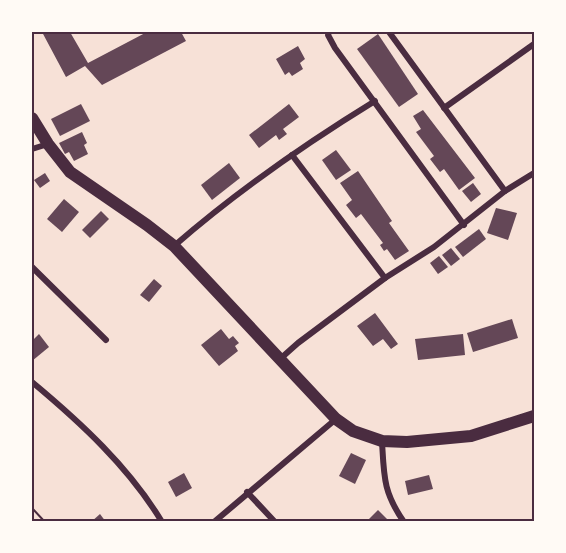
<svg xmlns="http://www.w3.org/2000/svg" width="566" height="553" viewBox="0 0 566 553" font-family="Overpass,sans-serif">
<rect width="100%" height="100%" fill="#f7e1d7"/>
<g fill="#644757">
<polygon points="42,32 70,32 88,63 147,32 181,32 186,41 102,85 85,66 66,77"/>
<polygon points="378,34 418,94 399,107 357,49"/>
<polygon points="298,46 305,59 300,63 303,69 292,76 289,72 285,75 276,59"/>
<polygon points="81,104 90,121 60,136 51,119"/>
<polygon points="289,104 299,117 283,129 287,134 279,140 276,135 259,148 249,135"/>
<polygon points="423,110 475,178 459,190 444,169 440,172 430,159 434,156 416,132 421,129 413,116"/>
<polygon points="82,132 87,143 84,145 88,154 74,161 69,152 65,154 59,143"/>
<polygon points="336,150 351,170 336,180 322,160"/>
<polygon points="229,163 240,178 212,200 201,185"/>
<polygon points="358,171 392,221 389,223 409,251 395,260 387,249 384,251 380,245 383,243 361,214 356,218 346,205 352,200 340,183"/>
<polygon points="45,173 50,181 40,188 34,180"/>
<polygon points="473,183 481,194 471,202 462,191"/>
<polygon points="64,199 79,212 62,232 47,219"/>
<polygon points="496,208 517,213 508,240 487,233"/>
<polygon points="101,211 109,219 90,238 82,230"/>
<polygon points="479,229 486,239 463,257 455,247"/>
<polygon points="451,248 460,259 451,266 442,255"/>
<polygon points="439,256 448,267 438,274 430,263"/>
<polygon points="154,279 162,286 149,302 140,295"/>
<polygon points="375,313 398,344 391,349 383,339 373,346 357,326"/>
<polygon points="512,319 518,338 473,352 467,333"/>
<polygon points="221,329 229,339 233,336 239,343 235,346 238,351 219,366 201,345"/>
<polygon points="39,334 49,347 32,361 32,341"/>
<polygon points="463,334 465,355 418,360 415,339"/>
<polygon points="351,453 366,460 355,484 339,476"/>
<polygon points="184,473 192,488 176,497 168,482"/>
<polygon points="429,475 433,489 408,495 405,481"/>
<polygon points="378,510 390,522 366,522"/>
<polygon points="100,514 106,522 91,522"/>
</g>
<g fill="none" stroke-linecap="round" stroke-linejoin="round">
<polyline stroke="#4a2c40" stroke-width="2" points="32,508 45,522"/>
<g stroke="#4a2c40" stroke-width="6">
<polyline points="329,32 328,35 335,48 464,225"/>
<polyline points="389,32 505,191"/>
<polyline points="444,108 534,44"/>
<polyline points="32,149 48,144"/>
<polyline points="292,155 385,278"/>
<path d="M174 246C236 192 305 144 375 101"/>
<polyline points="32,267 106,340"/>
<polyline points="280,359 298,343 385,278 434,247 505,191 534,173"/>
<path d="M32 382C80 422 129 467 162 522"/>
<path d="M382 441C384 476 383 492 404 522"/>
<polyline points="247,492 275,522"/>
<polyline points="214,522 336,419"/>
</g>
<polyline stroke="#4a2c40" stroke-width="12" points="32,118 48,144 70,172 147,225 174,246 336,419 353,431 382,441 407,442 471,436 534,416"/>
</g>
<rect width="566" height="553" fill="none" stroke="#fffaf5" stroke-width="66"/>
<rect x="33" y="33" width="500" height="487" fill="none" stroke="#4a2c40" stroke-width="2"/>
</svg>
